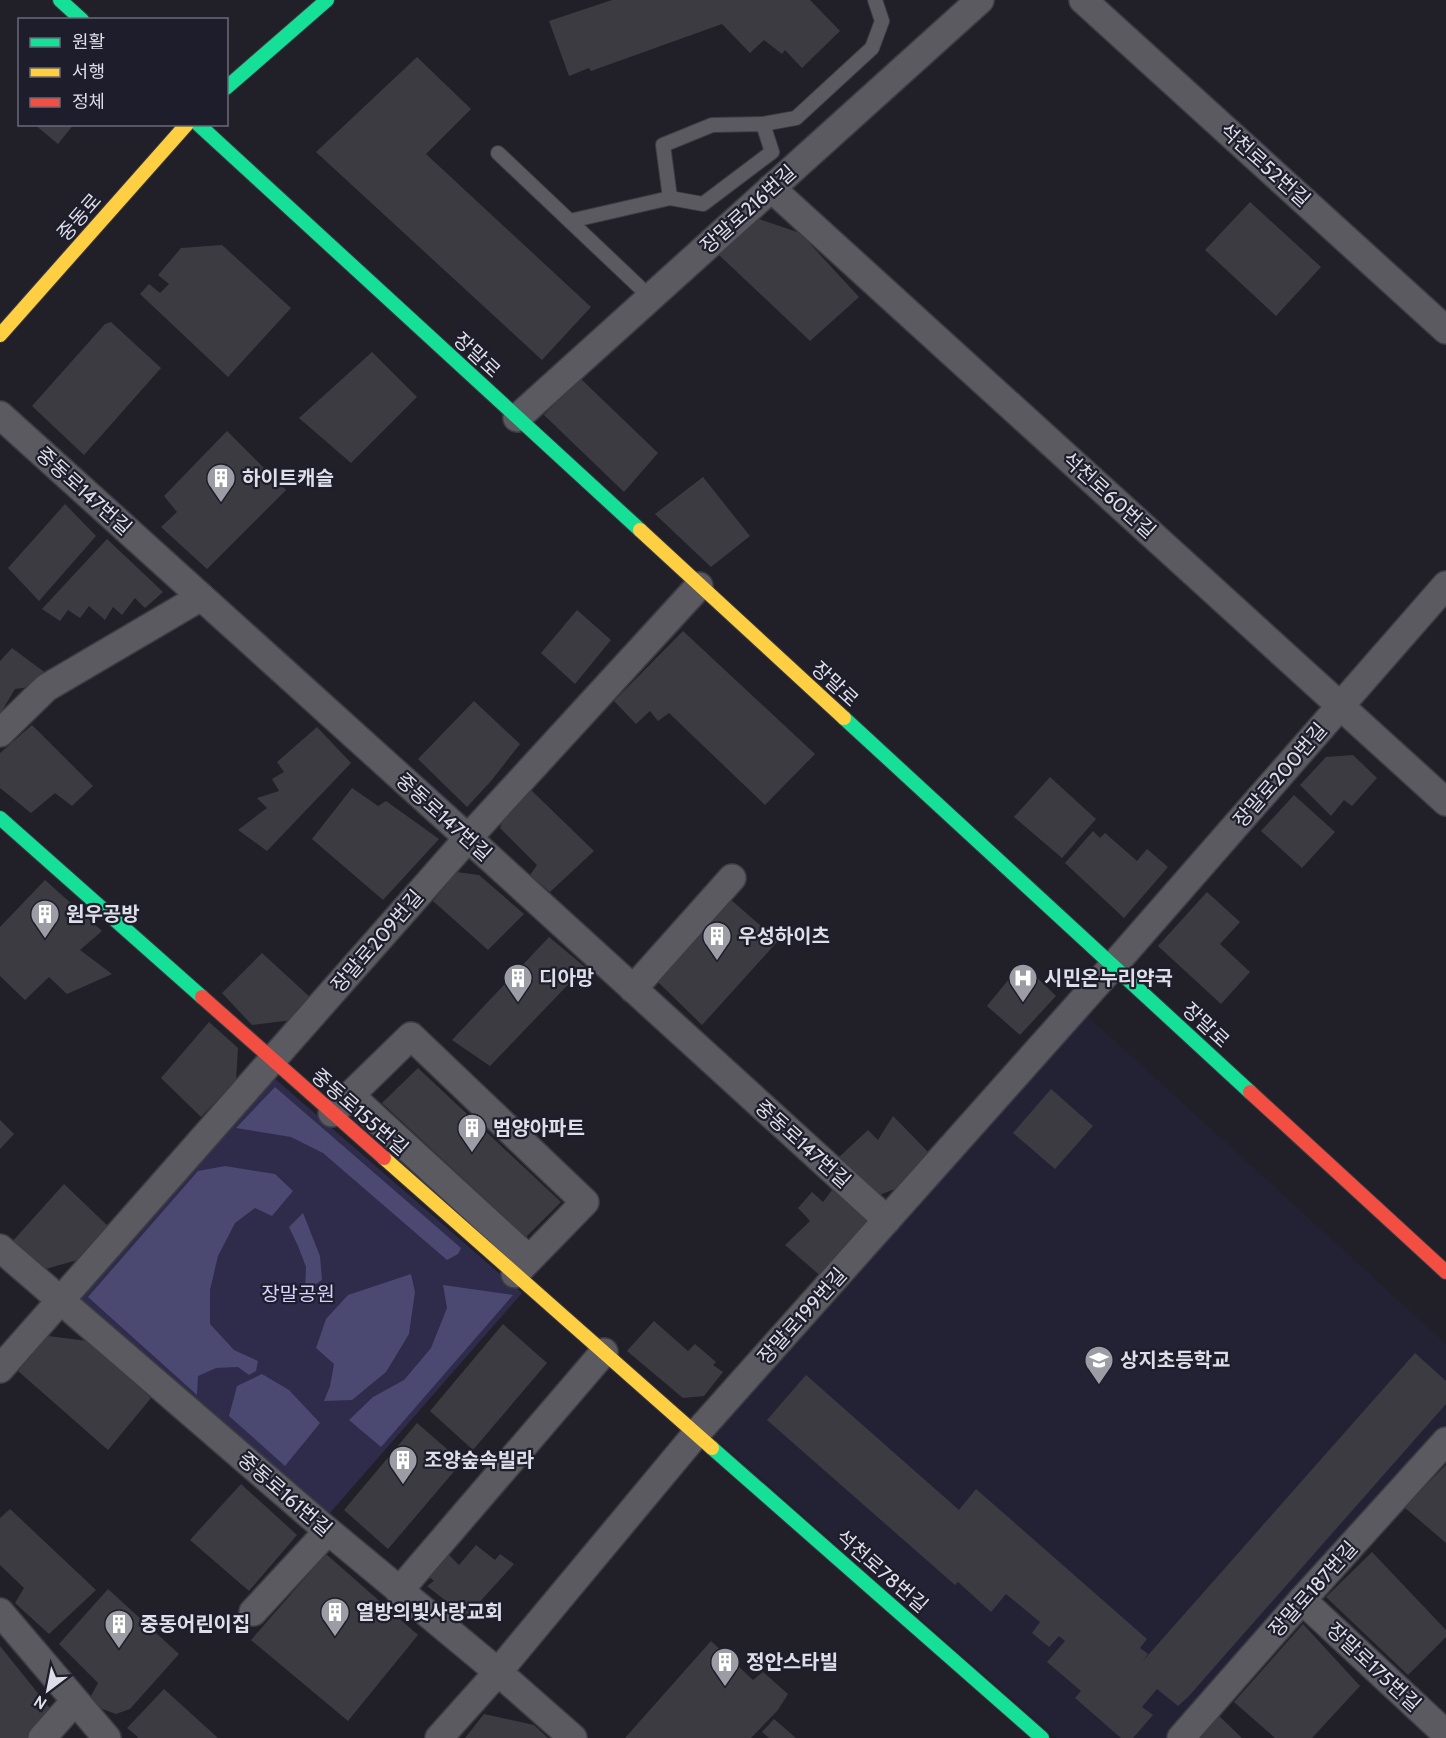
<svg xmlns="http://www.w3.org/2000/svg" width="1446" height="1738" viewBox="0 0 1446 1738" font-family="Cabin,'Noto Sans KR',sans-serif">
<rect width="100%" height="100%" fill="#212028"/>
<polygon fill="#232234" points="1083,1012 1446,1344 1446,1425 1168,1738 1057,1738 710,1433"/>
<polygon fill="#2f2b4b" points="274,1078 522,1293 329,1514 78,1301"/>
<g fill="#4b4872">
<polygon points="275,1087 461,1248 458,1254 447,1260 323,1153 291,1137 236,1128"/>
<polygon points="225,1166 275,1174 293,1191 272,1216 255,1208 235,1223 218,1256 210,1290 210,1324 234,1350 258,1361 256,1371 249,1375 238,1367 216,1368 198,1376 197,1395 88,1297 198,1171"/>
<polygon points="303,1213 320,1256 322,1280 305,1291 306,1267 298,1246 289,1227"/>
<polygon points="411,1274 415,1292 409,1334 386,1372 352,1400 324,1401 330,1386 334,1364 316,1348 326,1319 348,1295"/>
<polygon points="443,1285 513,1295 381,1447 349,1420 373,1397 404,1380 431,1348 447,1308"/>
<polygon points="262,1374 289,1390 320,1423 285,1466 229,1416 237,1386"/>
</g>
<g fill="#3c3b42">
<polygon points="612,0 810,0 840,31 802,68 785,50 782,54 764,40 750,53 722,24 591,71 589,68 569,76 549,21"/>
<polygon points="417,57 471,109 426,154 591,307 542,360 316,152"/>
<polygon points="34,124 74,124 58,144"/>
<polygon points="1250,202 1321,267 1276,316 1205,250"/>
<polygon points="759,219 800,233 859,297 810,341 718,254"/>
<polygon points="222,245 291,308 228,377 140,294 149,284 160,293 169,284 158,275 181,248"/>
<polygon points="111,322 161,368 84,455 32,406 105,324"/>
<polygon points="372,352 417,397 351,463 299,418"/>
<polygon points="580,378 658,453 624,492 544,415"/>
<polygon points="227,431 286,490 207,569 161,527 177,512 164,496"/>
<polygon points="703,477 750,536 711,567 655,514"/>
<polygon points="65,504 96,536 39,601 8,568"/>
<polygon points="107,539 163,592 145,608 135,598 122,615 113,607 105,620 89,606 80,618 68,610 60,621 42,609"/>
<polygon points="577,610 611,640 575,684 541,653"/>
<polygon points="683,631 815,754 765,805 669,713 658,721 650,711 636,724 614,701"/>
<polygon points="12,648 47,674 30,687 15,689 0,714 0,661"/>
<polygon points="474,701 520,744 491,781 467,807 418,759"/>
<polygon points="32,725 93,786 72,806 55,793 31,813 0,788 0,753"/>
<polygon points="317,727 351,763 267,851 238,830 267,808 257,798 279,791 272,779 284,772 277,762"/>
<polygon points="1353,755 1377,778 1352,806 1344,800 1331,816 1300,785 1326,757"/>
<polygon points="1050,777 1096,819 1062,858 1014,817"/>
<polygon points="352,788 378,806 386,801 439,839 383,900 312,839"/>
<polygon points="530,789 594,851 550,892 530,875 537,865 500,828 504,816"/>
<polygon points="1294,795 1335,832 1302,868 1261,831"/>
<polygon points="1093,831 1100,838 1105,833 1137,861 1147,849 1168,867 1124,918 1065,863"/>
<polygon points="456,872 479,875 524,914 488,950 433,901"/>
<polygon points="45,880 102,931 80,950 112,974 67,994 49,977 25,1000 0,976 0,927"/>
<polygon points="1207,892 1240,922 1220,944 1250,972 1221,1004 1158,946"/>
<polygon points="729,898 778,941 702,1025 658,982"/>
<polygon points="549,937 585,967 490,1066 452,1040"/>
<polygon points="262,953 311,998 292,1020 252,1025 222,993"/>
<polygon points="1022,963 1056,996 1020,1035 987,1006"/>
<polygon points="209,1022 238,1048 236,1080 201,1117 161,1078"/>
<polygon points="418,1068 561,1202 526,1237 382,1103"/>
<polygon points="1051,1089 1093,1126 1055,1169 1013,1133"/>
<polygon points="893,1116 933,1157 905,1185 877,1196 838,1158 868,1130 878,1140"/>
<polygon points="0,1120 14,1134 0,1149"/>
<polygon points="64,1184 109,1227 81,1259 42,1270 11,1243"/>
<polygon points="832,1190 873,1224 823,1278 785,1245 810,1221 798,1208 812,1192 823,1202"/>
<polygon points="654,1321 688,1351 695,1344 716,1362 713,1365 723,1372 704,1396 683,1398 627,1351"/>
<polygon points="503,1324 547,1363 473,1450 430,1411"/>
<polygon points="48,1336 88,1341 151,1398 108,1450 18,1371"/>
<polygon points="1415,1353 1446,1381 1446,1404 1188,1697 1178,1706 1157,1689 1142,1707 1153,1715 1133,1738 1121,1738 1075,1698 1081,1691 1047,1662 1065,1641 1059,1636 1049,1647 1032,1633 1040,1622 1006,1594 991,1612 958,1582 955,1585 767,1420 806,1375 959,1510 976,1489 1147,1639 1140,1648 1148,1654 1142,1662"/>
<polygon points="417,1423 462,1462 388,1549 344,1510"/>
<polygon points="1446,1465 1446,1543 1404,1507"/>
<polygon points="241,1484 297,1535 249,1591 190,1540"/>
<polygon points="10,1509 96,1590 49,1634 15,1603 24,1588 0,1565 0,1518"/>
<polygon points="476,1545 495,1560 500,1554 514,1564 466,1617 427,1586 434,1581 428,1576 448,1554 459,1565"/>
<polygon points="1372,1552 1446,1630 1446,1637 1408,1675 1326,1597"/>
<polygon points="326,1554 418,1635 348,1721 251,1640"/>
<polygon points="108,1589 179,1654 130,1709 116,1714 97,1707 91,1696 98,1683 59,1644"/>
<polygon points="1303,1624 1360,1686 1312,1738 1275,1738 1234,1702"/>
<polygon points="711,1641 753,1680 763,1672 788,1694 778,1710 751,1738 625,1738"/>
<polygon points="0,1646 57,1717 37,1738 0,1738"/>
<polygon points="164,1689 218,1738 137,1738 138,1737 127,1728"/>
<polygon points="484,1714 534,1725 548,1738 465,1738"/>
<polygon points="1219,1716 1242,1738 1199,1738"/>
<polygon points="774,1719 796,1738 769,1738 762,1732"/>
</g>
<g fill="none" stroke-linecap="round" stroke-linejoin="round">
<g stroke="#3d3c44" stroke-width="16">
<g id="lane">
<polyline points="763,124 796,118 872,48 882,21 875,0"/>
<polyline points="498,153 650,297"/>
<polyline points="570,221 670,198 703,204 772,152 763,124 712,125 663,145 670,198"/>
</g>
</g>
<g stroke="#3d3c44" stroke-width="30">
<g id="street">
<polyline points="1083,0 1446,330"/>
<polyline points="771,188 1446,802"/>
<polyline points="0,415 468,838 887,1220"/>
<polyline points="517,418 980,0"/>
<polyline points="0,733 46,688 201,597"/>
<polyline points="633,989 732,878"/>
<polyline points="350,1095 529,1259"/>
<polyline points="332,1113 411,1036 585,1202 515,1274"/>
<polyline points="0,1248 321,1525 498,1672 573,1738"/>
<polyline points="0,1369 468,838 699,586"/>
<polyline points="399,1591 604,1352"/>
<polyline points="1302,1600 1446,1734"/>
<polyline points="0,1612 107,1738"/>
<polyline points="253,1612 328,1531"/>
<polyline points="42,1738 75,1701"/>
<polyline points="439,1738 498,1672 696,1434 1113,966 1446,585"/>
<polyline points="1181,1738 1302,1600 1446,1441"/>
</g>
</g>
<g stroke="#3d3c44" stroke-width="16">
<g id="fast">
<polyline points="60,0 82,20"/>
<polyline points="226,88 327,0"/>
<polyline points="198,124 640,530"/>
<polyline points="844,718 1250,1092"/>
<polyline points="0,818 202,997"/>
<polyline points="712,1448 1042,1738"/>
</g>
</g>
<g stroke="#3d3c44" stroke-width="16">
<g id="slow">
<polyline points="0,335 187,124"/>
<polyline points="640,530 844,718"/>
<polyline points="384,1158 712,1448"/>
</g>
</g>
<g stroke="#3d3c44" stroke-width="16">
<g id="jam">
<polyline points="202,997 384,1158"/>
<polyline points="1250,1092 1446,1272"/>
</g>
</g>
<use href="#lane" stroke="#5a5a60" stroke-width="14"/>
<use href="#street" stroke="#5a5a60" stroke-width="27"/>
<use href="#fast" stroke="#16e098" stroke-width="14"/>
<use href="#slow" stroke="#ffcf43" stroke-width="14"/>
<use href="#jam" stroke="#f24e42" stroke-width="14"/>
</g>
<defs>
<g id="building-pin" transform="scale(1.5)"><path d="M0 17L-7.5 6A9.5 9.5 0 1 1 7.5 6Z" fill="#9c9ca5" stroke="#1e1d2c"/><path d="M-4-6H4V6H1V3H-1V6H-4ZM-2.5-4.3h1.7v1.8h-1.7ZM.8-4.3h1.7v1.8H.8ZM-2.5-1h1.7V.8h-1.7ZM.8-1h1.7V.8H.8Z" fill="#fff"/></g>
<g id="hospital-pin" transform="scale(1.5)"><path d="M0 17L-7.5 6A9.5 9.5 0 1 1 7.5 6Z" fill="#9c9ca5" stroke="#1e1d2c"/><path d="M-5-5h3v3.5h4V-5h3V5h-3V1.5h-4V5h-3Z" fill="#fff"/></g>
<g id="school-pin" transform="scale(1.5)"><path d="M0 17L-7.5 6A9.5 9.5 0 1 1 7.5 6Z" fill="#9c9ca5" stroke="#1e1d2c"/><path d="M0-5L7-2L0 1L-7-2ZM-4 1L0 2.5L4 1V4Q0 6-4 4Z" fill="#fff"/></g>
</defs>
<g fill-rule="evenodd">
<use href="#building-pin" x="221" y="478"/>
<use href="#building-pin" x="45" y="914"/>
<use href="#building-pin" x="717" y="936"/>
<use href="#building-pin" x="518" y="978"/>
<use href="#hospital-pin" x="1023" y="978"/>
<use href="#building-pin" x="472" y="1128"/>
<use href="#school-pin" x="1099" y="1360"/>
<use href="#building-pin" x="403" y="1460"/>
<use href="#building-pin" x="335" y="1612"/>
<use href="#building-pin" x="119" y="1624"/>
<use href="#building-pin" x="725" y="1662"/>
</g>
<g text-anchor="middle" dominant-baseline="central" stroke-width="4.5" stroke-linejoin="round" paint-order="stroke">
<g font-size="20" fill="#dedee8" stroke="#1e1d2c">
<text transform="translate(1265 165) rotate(42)">석천로52번길</text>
<text transform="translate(748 209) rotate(-42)">장말로216번길</text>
<text transform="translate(79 217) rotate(-49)">중동로</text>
<text transform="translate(477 355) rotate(43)">장말로</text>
<text transform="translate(84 491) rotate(42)">중동로147번길</text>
<text transform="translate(1109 495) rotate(42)">석천로60번길</text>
<text transform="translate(835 684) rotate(43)">장말로</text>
<text transform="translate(1280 775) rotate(-49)">장말로200번길</text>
<text transform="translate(444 817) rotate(42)">중동로147번길</text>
<text transform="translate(377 941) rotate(-49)">장말로209번길</text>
<text transform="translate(1206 1025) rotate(43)">장말로</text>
<text transform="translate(360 1112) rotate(41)">중동로155번길</text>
<text transform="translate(803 1144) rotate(42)">중동로147번길</text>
<text transform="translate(802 1316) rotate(-48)">장말로199번길</text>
<text transform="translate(285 1494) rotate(41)">중동로161번길</text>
<text transform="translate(882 1571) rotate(41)">석천로78번길</text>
<text transform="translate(1313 1589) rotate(-48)">장말로187번길</text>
<text transform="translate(1374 1667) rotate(43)">장말로175번길</text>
</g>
<g font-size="20" font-weight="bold" fill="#dedee8" stroke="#1e1d2c" text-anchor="start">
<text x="242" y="478">하이트캐슬</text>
<text x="66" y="914">원우공방</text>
<text x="738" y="936">우성하이츠</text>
<text x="539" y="978">디아망</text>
<text x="1044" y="978">시민온누리약국</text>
<text x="493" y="1128">범양아파트</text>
<text x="1120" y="1360">상지초등학교</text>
<text x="424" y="1460">조양숲속빌라</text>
<text x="356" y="1612">열방의빛사랑교회</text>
<text x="140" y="1624">중동어린이집</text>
<text x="746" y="1662">정안스타빌</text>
</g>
<g font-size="20" fill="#d2d0fe" stroke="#1e1d2c">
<text x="298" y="1294">장말공원</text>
</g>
</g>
<rect x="18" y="18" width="210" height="108" fill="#1e1d2c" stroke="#6b6a77" stroke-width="1.5"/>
<rect x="30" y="38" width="30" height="9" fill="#16e098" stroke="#6b6a77" stroke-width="1.5"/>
<text x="72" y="48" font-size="18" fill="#dedee8">원활</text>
<rect x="30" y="68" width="30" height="9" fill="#ffcf43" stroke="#6b6a77" stroke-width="1.5"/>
<text x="72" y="78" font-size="18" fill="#dedee8">서행</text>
<rect x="30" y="98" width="30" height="9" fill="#f24e42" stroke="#6b6a77" stroke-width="1.5"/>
<text x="72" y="108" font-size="18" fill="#dedee8">정체</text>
<g transform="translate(48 1690) rotate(212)" stroke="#1e1d2c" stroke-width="4.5" paint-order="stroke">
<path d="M0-4.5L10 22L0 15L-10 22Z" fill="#dedee8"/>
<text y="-9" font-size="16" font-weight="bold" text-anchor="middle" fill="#dedee8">N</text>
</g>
</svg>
